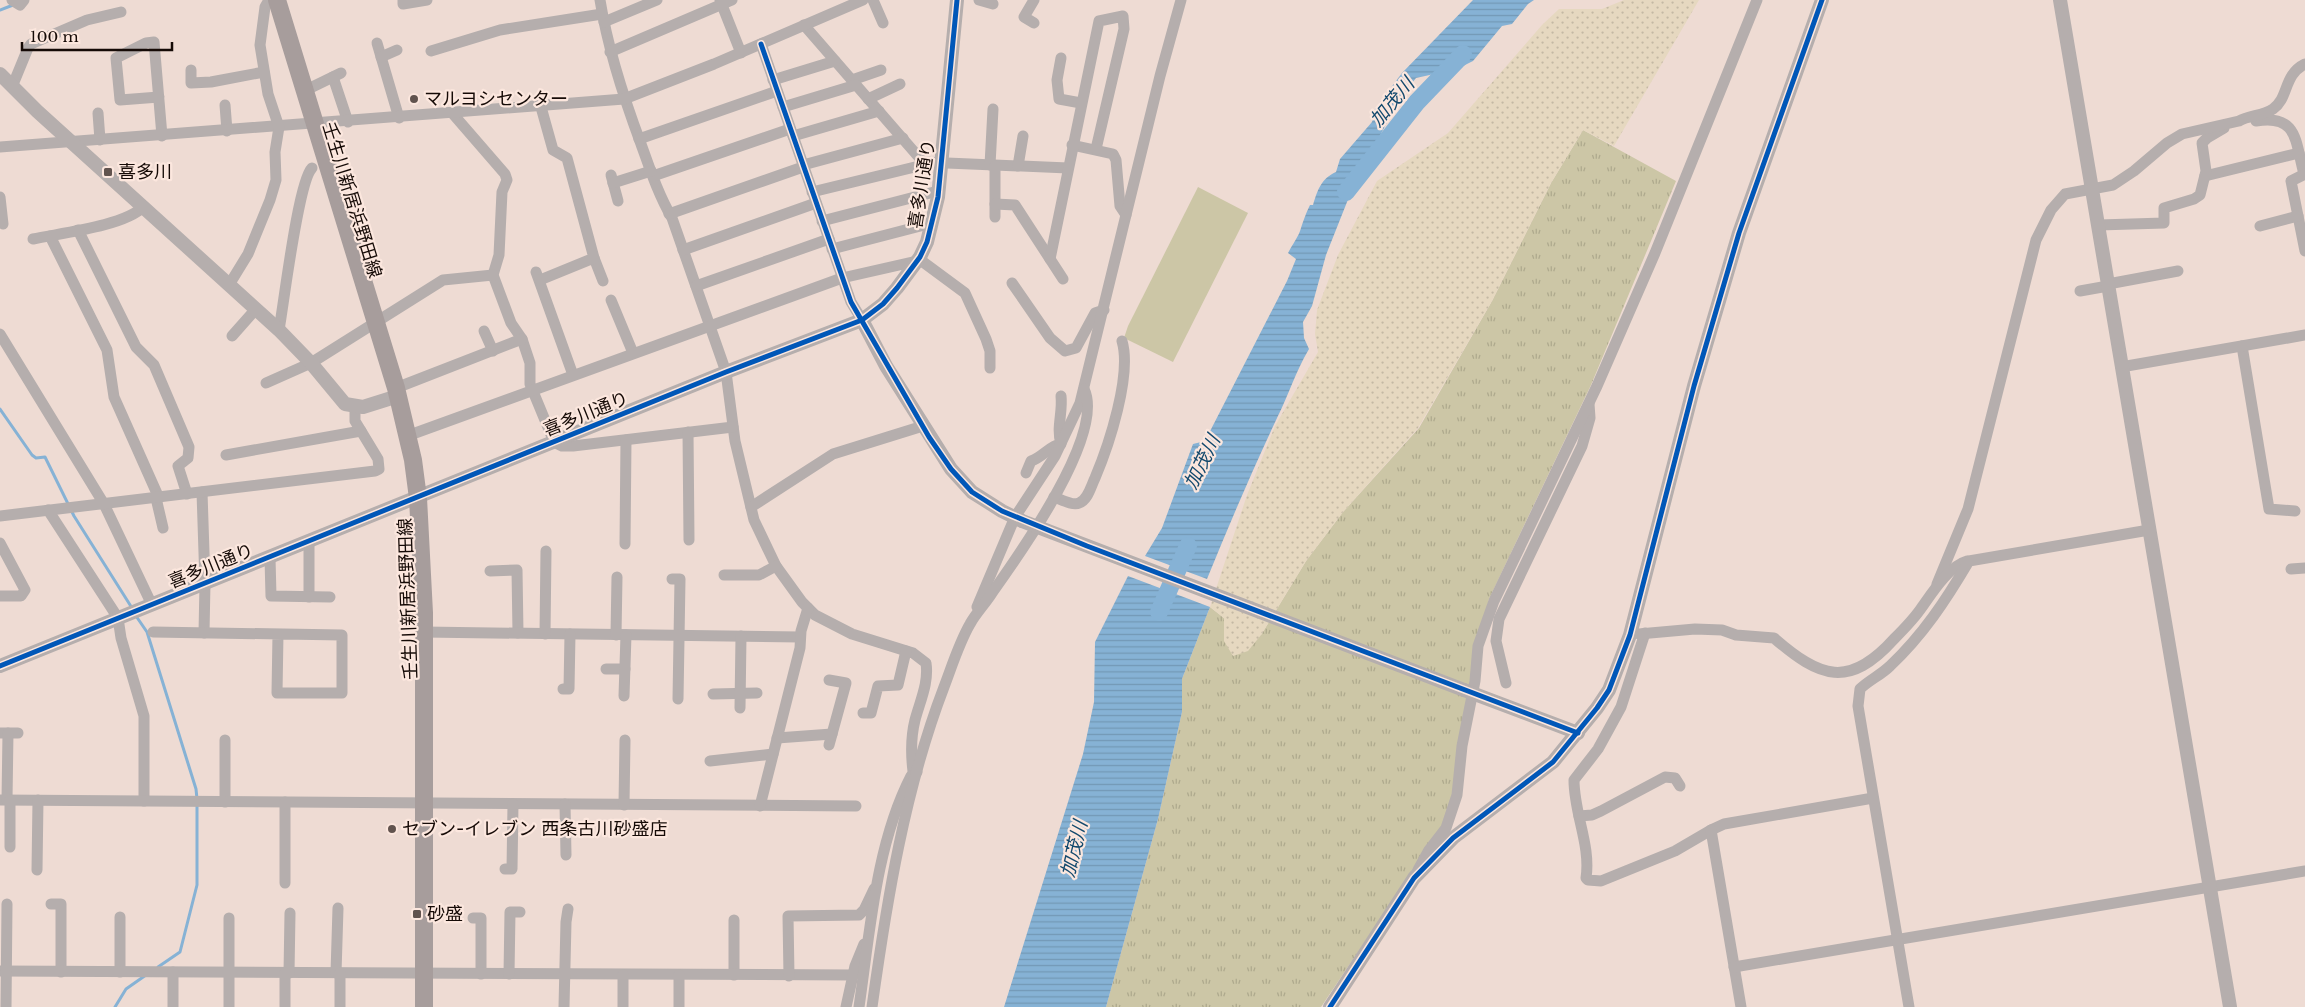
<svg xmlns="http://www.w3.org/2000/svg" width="2305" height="1007" viewBox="0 0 2305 1007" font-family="'Libre Baskerville','Noto Sans JP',serif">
<defs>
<pattern id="grass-tufts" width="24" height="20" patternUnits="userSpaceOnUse" patternTransform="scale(1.25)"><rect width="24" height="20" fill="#ccc6a6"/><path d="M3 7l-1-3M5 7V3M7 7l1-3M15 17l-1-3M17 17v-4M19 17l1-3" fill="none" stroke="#aea98d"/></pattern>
<pattern id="sand-dots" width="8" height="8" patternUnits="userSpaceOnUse" patternTransform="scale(1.25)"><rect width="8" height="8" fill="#e6d8c0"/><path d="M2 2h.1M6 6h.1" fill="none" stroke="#c4b8a4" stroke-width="1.8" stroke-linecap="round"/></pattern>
<pattern id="water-rules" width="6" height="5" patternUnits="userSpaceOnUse" patternTransform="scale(1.25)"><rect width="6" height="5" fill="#86b2d5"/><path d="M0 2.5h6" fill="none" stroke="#7398b5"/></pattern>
</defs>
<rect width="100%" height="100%" fill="#eedbd3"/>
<polygon fill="url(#grass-tufts)" points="1583,130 1676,181 1591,385 1489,599 1470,680 1452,795 1441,828 1321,1007 1106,1007 1158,819 1182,712 1182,679 1210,607 1224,618 1224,640 1261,635 1306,561 1343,512 1419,428 1492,301 1551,183"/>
<polygon fill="url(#sand-dots)" points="1624,0 1699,0 1614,146 1583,130 1551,183 1492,301 1418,428 1343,512 1306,561 1261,635 1248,651 1233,656 1224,641 1224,618 1210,607 1247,495 1275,426 1318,352 1315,334 1317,310 1338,255 1377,181 1448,133 1542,25 1559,9 1602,9"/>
<polygon fill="#ccc6a6" points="1198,187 1248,213 1173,362 1124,338 1128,326"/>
<g fill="url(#water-rules)">
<path d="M1473 0H1534L1528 4 1512 24 1502 26 1473 61 1457 69 1416 78 1406 91 1385 126 1349 197 1326 255 1312 306 1303 322 1304 338 1309 349C1295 373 1289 394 1277 418 1252 471 1229 525 1207 579L1145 556 1162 528 1193 444 1205 441 1287 281 1296 259 1288 253C1292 245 1299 236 1301 228 1304 219 1306 213 1310 205H1313C1318 189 1321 179 1336 172L1340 159 1372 122 1375 109 1402 73Z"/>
<polygon points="1128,576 1210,607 1182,679 1182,712 1158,819 1106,1007 1004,1007 1083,754 1094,702 1095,642"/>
</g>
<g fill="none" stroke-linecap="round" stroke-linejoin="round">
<g stroke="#86b2d5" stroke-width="3">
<polyline points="0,10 13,5"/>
<polyline points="0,409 32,455 36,458 45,457 74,516 132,608"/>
<polyline points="136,616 147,632 196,789 197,799"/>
<polyline points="158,967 180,952 197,885 197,805"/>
<polyline points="115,1007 126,989 146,975"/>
</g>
<g stroke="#86b2d5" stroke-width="18">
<polyline points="1346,192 1417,102 1463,54"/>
<polyline points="1159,612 1188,546"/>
</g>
<g stroke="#b5aead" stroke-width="11">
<polyline points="12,0 20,5 24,0"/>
<polyline points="403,0 403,4 427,0"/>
<path d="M600 0C608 50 623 96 641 144 650 169 658 194 672 218L726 372 735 441 754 520 776 566 802 602 815 615 852 634 913 653 926 663C929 683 920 701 915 720 911 736 911 755 913 771L917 772"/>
<polyline points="720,0 741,53"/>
<polyline points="873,0 883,23"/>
<polyline points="979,0 993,4"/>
<polyline points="1034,0 1024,17 1034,23"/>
<polyline points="604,22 657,0"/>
<polyline points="804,25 923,162 1068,168"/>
<polyline points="377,43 399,118"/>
<polyline points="761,44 851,302 862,320"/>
<polyline points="431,51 500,30 602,14"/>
<polyline points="610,52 732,0"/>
<polyline points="381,57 397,50"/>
<polyline points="1061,58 1057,80 1059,99 1081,103"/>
<polyline points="191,70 191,83 211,82 264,72"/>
<polyline points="333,77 348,122"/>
<polyline points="773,80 835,61"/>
<polyline points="852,80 881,70"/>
<polyline points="12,87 28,48 31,44 87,20 121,12"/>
<polyline points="304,91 341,73"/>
<polyline points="159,97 120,100 116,58 146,43 154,42 162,136"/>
<polyline points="868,99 900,84"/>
<polyline points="225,105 227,131"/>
<polyline points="783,107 856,85"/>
<polyline points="98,113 100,140"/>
<polyline points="453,114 505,174 507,180 502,192 499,255 493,275 511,323 522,339 530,363 530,384 554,442 562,446 573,446 733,427"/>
<path d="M2256 121C2298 114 2295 141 2304 174"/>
<polyline points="793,136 879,111"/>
<polyline points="639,139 777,91"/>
<polyline points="1072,145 1113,154 1116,160 1120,206 1126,215"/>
<polyline points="0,147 624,99 714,64 863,0"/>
<polyline points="803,165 903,138"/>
<polyline points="990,165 993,109"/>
<polyline points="995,166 995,217"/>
<polyline points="1018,166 1023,136"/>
<polyline points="2305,174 2291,181 2305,251"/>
<polyline points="611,175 618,201"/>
<polyline points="653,176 790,129"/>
<polyline points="2205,176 2299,153"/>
<polyline points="613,183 651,171"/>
<polyline points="812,192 919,166 923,162"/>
<polyline points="0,197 3,224"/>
<polyline points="995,204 1015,205 1063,279"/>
<polyline points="669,214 803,167"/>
<polyline points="822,221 938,191"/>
<polyline points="2099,225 2164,223 2164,208 2194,199 2200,195 2206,171 2202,143 2207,138 2224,128"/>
<polyline points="2260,226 2298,216"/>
<polyline points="78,230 136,347 154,365 189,447 188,458 178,466 187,494"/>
<polyline points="50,236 107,350 114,397 159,498"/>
<path d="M33 239C61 233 124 226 143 207"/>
<polyline points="832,249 932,223"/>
<polyline points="683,250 816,203"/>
<polyline points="594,258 603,281"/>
<polyline points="919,259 965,293 986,339 990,351 990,368"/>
<polyline points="1050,259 1099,21 1123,16 1124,29 1096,149"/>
<polyline points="536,272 573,375"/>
<polyline points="540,280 594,258 567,158 553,150 541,107"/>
<polyline points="1012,283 1050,338 1065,351 1076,348 1095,313 1104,310"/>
<polyline points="2108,284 2178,271"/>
<polyline points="229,285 248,254 270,200 276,180 275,152 279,127 268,94 260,45 265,7 269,0"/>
<polyline points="696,286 829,239"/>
<polyline points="2080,291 2108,286"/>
<polyline points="611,300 633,353"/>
<path d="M279 330C284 303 298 182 312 168"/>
<polyline points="484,331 493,351"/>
<polyline points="0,334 104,504 152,605"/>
<polyline points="232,336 256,309"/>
<polyline points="2242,346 2269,509 2295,511"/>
<polyline points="2121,367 2305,335"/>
<polyline points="266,383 311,363 443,280 493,275"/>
<polyline points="396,388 522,339"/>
<polyline points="688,432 689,540"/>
<polyline points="407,436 842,278 917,261"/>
<polyline points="226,455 361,431"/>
<path d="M1026 473 1031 461C1043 457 1049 446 1061 444 1056 428 1063 412 1061 396"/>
<polyline points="202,492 205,583 204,633"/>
<path d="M1054 497C1060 499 1073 506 1079 503 1088 500 1091 486 1095 478 1109 445 1132 375 1122 341"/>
<polyline points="156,498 163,528"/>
<polyline points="751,507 833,454 923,426"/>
<polyline points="48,510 118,618 121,638 144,716 144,801"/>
<polyline points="0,516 375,471 379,469 378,459 355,421 355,407"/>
<polyline points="309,542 309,597"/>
<polyline points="0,543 25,590 21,596 0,596"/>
<polyline points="625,544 626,440"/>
<polyline points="270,558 271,596 330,597"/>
<polyline points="2291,569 2305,568"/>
<polyline points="490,571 517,570 518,633"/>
<polyline points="724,575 759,575 776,566"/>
<polyline points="672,579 680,579 678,699"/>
<path d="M1937 584 1968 509 2036 240 2051 210 2065 194 2113 185 2134 171 2167 143 2182 134 2239 121C2249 115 2263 116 2273 109 2289 98 2283 75 2305 64"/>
<polyline points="977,607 1015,517 1055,456 1080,403 1160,76 1181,0"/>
<polyline points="153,632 342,635 342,693 277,693 278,634"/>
<polyline points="424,632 800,637"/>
<path d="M1645 633 1621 707 1598 749 1574 780C1574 814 1591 845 1586 878L1588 880 1601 881 1675 851 1711 830 1724 824 1873 798"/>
<polyline points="545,634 546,551"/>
<path d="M1639 634 1695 629 1722 630 1736 635 1774 638C1820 678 1849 689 1894 639 1904 629 1914 619 1922 607 1932 593 1949 566 1967 561"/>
<polyline points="616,635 617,577"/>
<polyline points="606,669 625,669"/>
<polyline points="829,680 846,683 829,745"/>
<polyline points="1506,683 1496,641 1499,619 1582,446 1590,418 1589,404"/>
<polyline points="563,689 569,689 570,634"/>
<polyline points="713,694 757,693"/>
<polyline points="624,696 626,635"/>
<polyline points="740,708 741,636"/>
<polyline points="863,713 871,713 878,686 898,685 906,651"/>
<polyline points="0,733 18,733"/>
<polyline points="777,738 832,734"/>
<polyline points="225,740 225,802"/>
<polyline points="710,761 773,754"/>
<polyline points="0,800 856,806"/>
<polyline points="7,800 8,733"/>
<polyline points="565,804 566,855"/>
<polyline points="624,805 625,740"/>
<polyline points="760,806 800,648 801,631 808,608"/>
<polyline points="1579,816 1592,815 1601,811 1665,777 1675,778 1680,786"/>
<polyline points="1711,830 1741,1007"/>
<polyline points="10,847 10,800"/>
<polyline points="505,869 512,869 513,804"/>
<polyline points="37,870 38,800"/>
<polyline points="1418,870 1429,850 1446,828 1457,795 1462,746 1475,681 1478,646 1494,601 1597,386 1655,253 1757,0"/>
<polyline points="285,883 285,802"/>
<polyline points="51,904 61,904 61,972"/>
<polyline points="120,917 120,972"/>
<polyline points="473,918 481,918 481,974"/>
<polyline points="734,920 734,975"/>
<polyline points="1734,967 2305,871"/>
<polyline points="0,971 853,975"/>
<polyline points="173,972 173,1007"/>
<polyline points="289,973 290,913"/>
<polyline points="336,973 338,908"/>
<polyline points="509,974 510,912 520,912"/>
<polyline points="789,976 788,916 859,915 864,910 874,889"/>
<polyline points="6,1007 7,904"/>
<polyline points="229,1007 229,918"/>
<polyline points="285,1007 285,973"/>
<polyline points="340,1007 340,973"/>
<polyline points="564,1007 566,922 568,909"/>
<polyline points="623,1007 623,975"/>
<polyline points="679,1007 679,975"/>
<polyline points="846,1007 855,966 864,944"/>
<path d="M859 1007C870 931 876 844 911 776"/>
<path d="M872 1007C887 899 905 789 944 687 952 666 959 643 970 624 976 613 985 604 992 593 1019 555 1106 434 1084 389"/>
<path d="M1909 1007 1858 706 1860 689C1869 680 1881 675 1890 666 1923 635 1946 600 1969 561L2149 530"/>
</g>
<g stroke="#b5aead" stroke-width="14">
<polyline points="2060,0 2230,1007"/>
<polyline points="0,74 37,111 279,330 311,363 345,404 363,407 398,396"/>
<polyline points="862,320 886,366 951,469 972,492 1002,511 1022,521"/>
<polyline points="0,666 726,372 862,320 883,304 897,288 920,257 927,242 938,197 957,0"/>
<polyline points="1464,690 1578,733"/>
<polyline points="1330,1007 1414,878 1453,838 1553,762 1597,708 1609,690 1630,635 1694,386 1739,233 1822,0"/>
</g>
<polyline stroke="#a79d9c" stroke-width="18" points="277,0 396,388 413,460 418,498 424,613 424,1007"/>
<polyline stroke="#b5aead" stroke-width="14" points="1022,521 1464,690"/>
<g stroke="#fce7de" stroke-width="8">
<g id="cycleway">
<polyline points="761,44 851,302 929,437 951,469 972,492 1002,511 1087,546 1578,733"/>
<polyline points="0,666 726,372 862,320 883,304 897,288 920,257 927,242 938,197 957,0"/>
<polyline points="1330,1007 1414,878 1453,838 1553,762 1597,708 1609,690 1630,635 1694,386 1739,233 1822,0"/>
</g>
</g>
<use href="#cycleway" stroke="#0057b8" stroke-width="5"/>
</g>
<g fill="#61534e" stroke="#fce7de" stroke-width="2">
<circle cx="414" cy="99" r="5"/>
<rect x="103" y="167" width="10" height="10" rx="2.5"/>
<circle cx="392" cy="829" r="5"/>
<rect x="412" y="909" width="10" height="10" rx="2.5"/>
</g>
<g text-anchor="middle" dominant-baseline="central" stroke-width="4.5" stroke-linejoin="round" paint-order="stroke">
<g font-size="18" fill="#150a06" stroke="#fce7de" text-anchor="start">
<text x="424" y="99">マルヨシセンター</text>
<text x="118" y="172">喜多川</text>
<text x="402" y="829">セブン-イレブン 西条古川砂盛店</text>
<text x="427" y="914">砂盛</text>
</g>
<g font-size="18" fill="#150a06" stroke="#fce7de">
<text transform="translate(922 184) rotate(-81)">喜多川通り</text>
<text transform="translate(352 200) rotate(73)">壬生川新居浜野田線</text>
<text transform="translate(586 414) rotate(-22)">喜多川通り</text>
<text transform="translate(211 566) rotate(-22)">喜多川通り</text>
<text transform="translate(408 599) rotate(-92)">壬生川新居浜野田線</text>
</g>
<g font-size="19" font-style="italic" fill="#13496d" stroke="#fce7de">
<text transform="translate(1392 102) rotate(-50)">加茂川</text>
<text transform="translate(1202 462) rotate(-64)">加茂川</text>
<text transform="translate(1074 849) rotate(-76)">加茂川</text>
</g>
</g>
<path d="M22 42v8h150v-8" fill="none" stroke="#150a06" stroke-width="2.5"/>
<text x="30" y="42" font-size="15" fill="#150a06" stroke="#fce7de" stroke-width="4" paint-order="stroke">100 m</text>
</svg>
